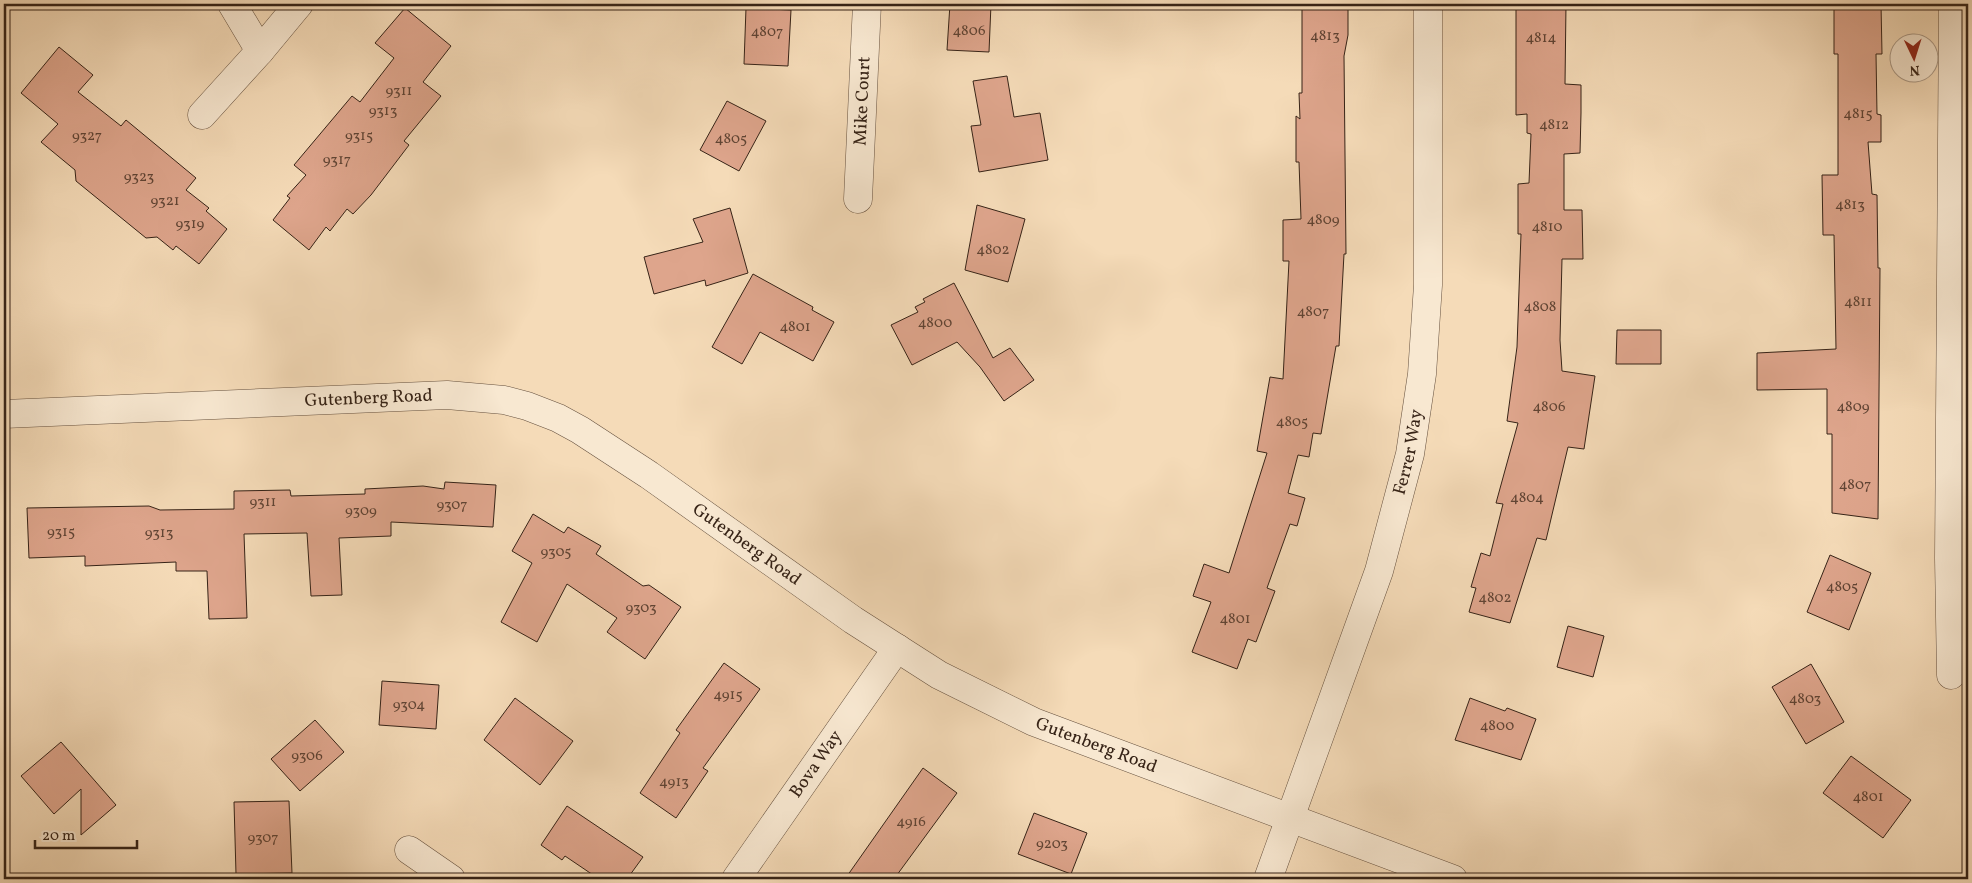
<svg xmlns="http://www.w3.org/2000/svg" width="1972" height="883" viewBox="0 0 1972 883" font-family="Vollkorn,serif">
<rect width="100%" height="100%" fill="#f5dbb8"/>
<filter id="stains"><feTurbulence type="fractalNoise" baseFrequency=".004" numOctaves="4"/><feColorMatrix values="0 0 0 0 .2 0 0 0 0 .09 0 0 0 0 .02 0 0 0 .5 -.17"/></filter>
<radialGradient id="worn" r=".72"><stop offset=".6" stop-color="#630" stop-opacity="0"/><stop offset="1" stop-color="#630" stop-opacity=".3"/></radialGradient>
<g fill="#dea58c" stroke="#362317">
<polygon points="950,4 991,4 989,52 947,50"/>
<polygon points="1302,4 1348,4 1348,35 1344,56 1346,254 1344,254 1339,346 1336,346 1321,434 1313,433 1309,457 1298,455 1288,493 1305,498 1297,526 1290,524 1267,588 1275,591 1256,642 1248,639 1237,669 1192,652 1211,602 1193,596 1204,564 1229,573 1267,453 1257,451 1270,377 1283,379 1289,261 1283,261 1283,220 1301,219 1299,162 1296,162 1296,116 1300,119 1299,93 1302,93"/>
<polygon points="1516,4 1566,4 1565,84 1581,85 1581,113 1580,153 1564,154 1564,210 1582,210 1583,259 1562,259 1560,340 1562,371 1595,376 1584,449 1568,447 1546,540 1537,538 1510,623 1469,612 1476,588 1471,587 1481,553 1490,556 1503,504 1496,503 1518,423 1507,421 1517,347 1521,234 1518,234 1518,184 1529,183 1531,134 1527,133 1527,114 1516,115"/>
<polygon points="1834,4 1881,4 1882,54 1876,54 1877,114 1881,115 1881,142 1868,142 1872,194 1877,195 1878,268 1880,268 1878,519 1832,513 1832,434 1827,434 1827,389 1757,390 1757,353 1836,349 1834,235 1823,235 1822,175 1838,175 1838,54 1834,54"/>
<polygon points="405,8 451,46 423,82 441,96 404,141 409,145 371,195 353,214 347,209 330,231 326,227 309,250 273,220 290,198 287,196 306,175 294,165 352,96 360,102 394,58 375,43"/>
<polygon points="746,8 791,10 788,66 744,64"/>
<polygon points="59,47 93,75 78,92 121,126 126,120 196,178 186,190 209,208 206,211 227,229 199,264 176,246 173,250 157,237 146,238 76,181 75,170 41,142 58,124 21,93"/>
<polygon points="1007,76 1014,117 1040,113 1048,160 979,172 971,126 981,125 973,81"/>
<polygon points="727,101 766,121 739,171 700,150"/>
<polygon points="977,205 1025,219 1008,282 965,270"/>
<polygon points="730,208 748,273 706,286 705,280 654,294 644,257 703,242 693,219"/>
<polygon points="753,274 813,307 812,310 834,322 813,361 760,332 742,364 712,347"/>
<polygon points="954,283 993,358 1010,348 1034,380 1004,401 980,367 957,342 912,365 891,325 918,312 915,307 925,302 923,299"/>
<polygon points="1617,330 1661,330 1661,364 1616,364"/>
<polygon points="445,482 496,485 493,527 391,522 391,536 339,538 342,595 311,596 307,533 244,534 247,618 209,619 207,571 176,571 176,562 85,566 85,556 29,558 27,508 149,506 160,510 234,509 234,491 290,490 291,496 365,494 365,489 423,486 444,489"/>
<polygon points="533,514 564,533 568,527 601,546 596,554 643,586 649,585 681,607 645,659 607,632 617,618 567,584 537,642 501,622 532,563 512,551"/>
<polygon points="1830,555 1871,573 1849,630 1807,612"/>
<polygon points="1568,626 1604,636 1593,677 1557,667"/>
<polygon points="724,663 760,689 703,768 708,771 676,818 640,793 680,733 676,730"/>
<polygon points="1811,664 1844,722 1806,744 1772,687"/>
<polygon points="382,681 439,685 436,729 379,725"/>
<polygon points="515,698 573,741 540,785 484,740"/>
<polygon points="1470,698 1505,711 1507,708 1536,719 1521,760 1455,740"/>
<polygon points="315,720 344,752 300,791 271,759"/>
<polygon points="61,742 116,805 81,835 81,789 54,814 21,776"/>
<polygon points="1851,756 1911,800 1883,838 1823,793"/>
<polygon points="923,768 957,793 894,879 845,879"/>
<polygon points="289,801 292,873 236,874 234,802"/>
<polygon points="567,806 643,857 627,879 599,879 565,856 562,860 541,845"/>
<polygon points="1034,813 1087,833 1071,874 1018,854"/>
</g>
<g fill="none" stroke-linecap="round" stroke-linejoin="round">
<g stroke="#66513f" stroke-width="29">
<g id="minor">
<polyline points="260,51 299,4"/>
<polyline points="202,115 260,51 232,4"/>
<path id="s1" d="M858 199 867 4"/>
<path id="s2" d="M4 414 447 395 504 400 527 406 558 418 580 430 649 475 853 620 939 675 1034 722 1453 879"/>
<polyline points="1951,675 1949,558 1953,4"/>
<polyline points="409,850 451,879"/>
<path id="s3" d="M736 879 897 648"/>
<path id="s4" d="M1268 879 1379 571 1410 454 1422 374 1428 285V4"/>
</g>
</g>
<use href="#minor" stroke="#f8e8d1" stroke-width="28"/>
</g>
<g text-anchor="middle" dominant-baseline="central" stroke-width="4" stroke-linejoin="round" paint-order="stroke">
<g font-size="15" fill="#604434">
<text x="969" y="31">4806</text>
<text x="767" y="32">4807</text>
<text x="1325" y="36">4813</text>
<text x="1541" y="38">4814</text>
<text x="399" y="91">9311</text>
<text x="383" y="111">9313</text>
<text x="1858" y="114">4815</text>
<text x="1554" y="125">4812</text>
<text x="87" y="136">9327</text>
<text x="359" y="136">9315</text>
<text x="731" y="139">4805</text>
<text x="337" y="160">9317</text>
<text x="139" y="177">9323</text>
<text x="165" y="201">9321</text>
<text x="1850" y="205">4813</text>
<text x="1323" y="220">4809</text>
<text x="190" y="224">9319</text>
<text x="1547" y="227">4810</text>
<text x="993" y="250">4802</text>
<text x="1858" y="302">4811</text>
<text x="1540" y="307">4808</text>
<text x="1313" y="312">4807</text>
<text x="935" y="323">4800</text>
<text x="795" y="327">4801</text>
<text x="1549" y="407">4806</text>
<text x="1853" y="407">4809</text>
<text x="1292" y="422">4805</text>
<text x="1855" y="485">4807</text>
<text x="1527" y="498">4804</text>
<text x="263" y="502">9311</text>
<text x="452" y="505">9307</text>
<text x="361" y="511">9309</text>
<text x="61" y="532">9315</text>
<text x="159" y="533">9313</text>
<text x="556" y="552">9305</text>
<text x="1842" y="587">4805</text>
<text x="1495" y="598">4802</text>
<text x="641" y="608">9303</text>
<text x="1235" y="619">4801</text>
<text x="728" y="695">4915</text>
<text x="1805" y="699">4803</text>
<text x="409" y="705">9304</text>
<text x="1497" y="726">4800</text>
<text x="307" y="756">9306</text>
<text x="674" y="782">4913</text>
<text x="1868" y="797">4801</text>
<text x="911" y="822">4916</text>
<text x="263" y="838">9307</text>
<text x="1052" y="844">9203</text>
</g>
<g font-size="18" fill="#362317" stroke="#f8e8d1">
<text stroke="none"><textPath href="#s1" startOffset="98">Mike Court</textPath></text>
<text stroke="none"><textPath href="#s2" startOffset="365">Gutenberg Road</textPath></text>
<text stroke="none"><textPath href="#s4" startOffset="450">Ferrer Way</textPath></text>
<text stroke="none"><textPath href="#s2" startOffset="785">Gutenberg Road</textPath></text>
<text stroke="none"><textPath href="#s2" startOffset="1190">Gutenberg Road</textPath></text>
<text stroke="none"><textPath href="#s3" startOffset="140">Bova Way</textPath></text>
</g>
</g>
<rect width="1972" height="883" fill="none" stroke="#f5dbb8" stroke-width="20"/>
<rect x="5" y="5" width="1962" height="873" fill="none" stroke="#362317" stroke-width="2.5"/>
<rect x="10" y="10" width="1952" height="863" fill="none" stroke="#362317"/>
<g transform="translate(1914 58) rotate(176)"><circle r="24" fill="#f8e8d1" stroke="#aa9987"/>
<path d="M0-4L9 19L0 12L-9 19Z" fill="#8f2418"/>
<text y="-8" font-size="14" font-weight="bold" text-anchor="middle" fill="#362317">N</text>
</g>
<path d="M35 840v8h102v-8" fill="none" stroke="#362317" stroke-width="2.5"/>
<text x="42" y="840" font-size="15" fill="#362317" stroke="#f8e8d1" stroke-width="4" paint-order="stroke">20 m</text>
<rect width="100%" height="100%" filter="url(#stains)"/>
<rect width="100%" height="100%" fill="url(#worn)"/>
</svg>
